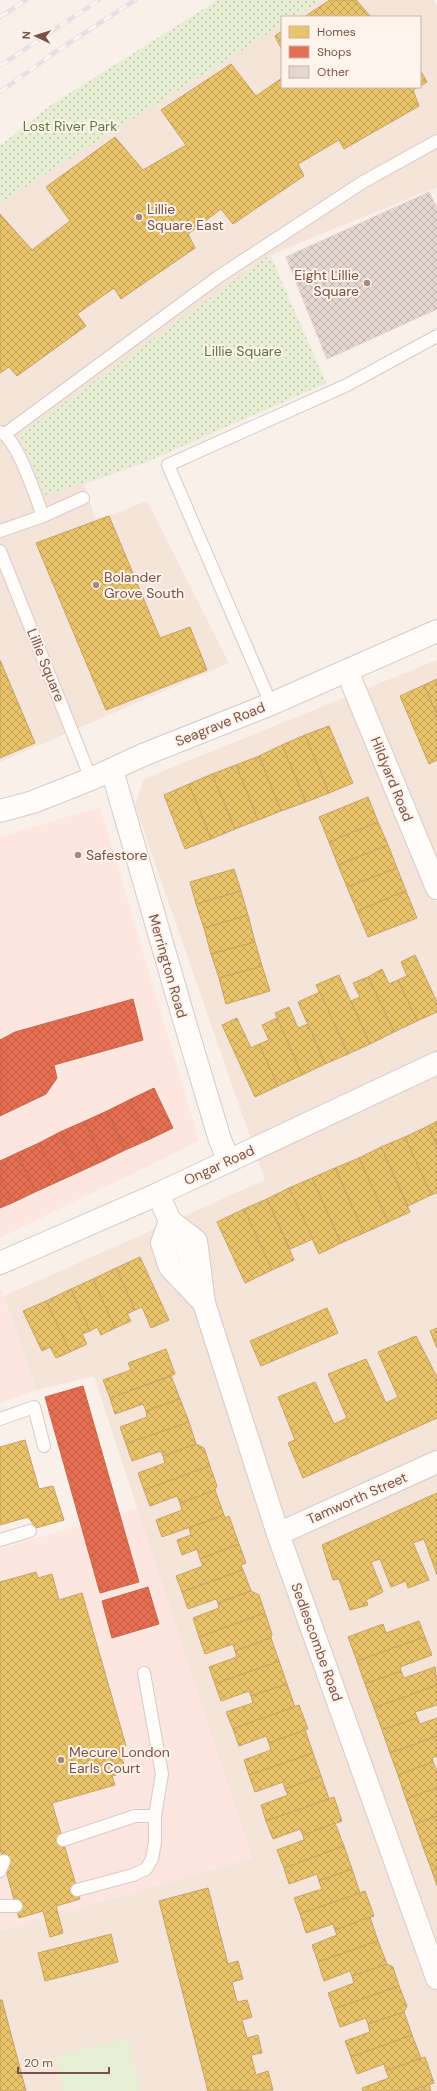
<svg xmlns="http://www.w3.org/2000/svg" width="437" height="2091" viewBox="0 0 437 2091" font-family="'DM Sans',sans-serif">
<defs>
<pattern id="park-dots" width="8" height="8" patternUnits="userSpaceOnUse"><rect width="8" height="8" fill="#e7eed3"/><path d="M2 2h.1M6 6h.1" fill="none" stroke="#c0c3ad" stroke-width="1.8" stroke-linecap="round"/></pattern>
<pattern id="homes-cross-hatch" width="8" height="8" patternUnits="userSpaceOnUse"><rect width="8" height="8" fill="#e9c46a"/><path d="M0 0l8 8M0 8l8-8" fill="none" stroke="#c2a259"/></pattern>
<pattern id="shops-cross-hatch" width="8" height="8" patternUnits="userSpaceOnUse"><rect width="8" height="8" fill="#e76f51"/><path d="M0 0l8 8M0 8l8-8" fill="none" stroke="#c05e45"/></pattern>
<pattern id="building-cross-hatch" width="8" height="8" patternUnits="userSpaceOnUse"><rect width="8" height="8" fill="#e5d7d0"/><path d="M0 0l8 8M0 8l8-8" fill="none" stroke="#beb1ab"/></pattern>
</defs>
<rect width="100%" height="100%" fill="#f8f0e9"/>
<g fill="#f4e4d9">
<polygon points="322,0 434,0 437,8 437,187 270,255 326,383 144,463 84,484 95,518 109,516 147,501 229,663 0,762 0,203 282,25 282,87 420,87 420,17 295,17"/>
<polygon points="437,660 437,2091 0,2091 0,1931 252,1858 94,1376 37,1390 4,1296 265,1180 135,805 144,779"/>
</g>
<g fill="#fce6df">
<polygon points="100,807 199,1141 0,1238 0,837"/>
<polygon points="0,1287 37,1390 0,1403"/>
<polygon points="137,1508 252,1858 0,1931 0,1549"/>
</g>
<g fill="url(#park-dots)">
<polygon points="218,0 322,0 295,17 282,17 282,25 0,203 0,146 51,105"/>
<polygon points="270,255 326,383 144,463 45,496 19,435"/>
</g>
<polygon fill="#e7eed3" points="129,2038 141,2091 63,2091 55,2055"/>
<g fill="url(#homes-cross-hatch)" stroke="#c7a260">
<polygon points="330,0 356,0 371,17 304,17"/>
<polygon points="282,31 282,50 275,36"/>
<polygon points="231,64 256,96 282,78 282,87 418,87 413,90 419,106 344,149 339,140 298,164 304,176 233,224 221,209 188,234 195,248 121,299 114,288 77,314 86,326 17,376 9,367 0,373 0,214 32,250 70,221 46,187 115,137 143,170 186,145 161,110"/>
<polygon points="420,70 427,82 420,86"/>
<polygon points="109,516 160,638 190,627 207,670 106,710 36,543"/>
<polygon points="0,660 35,743 0,758"/>
<polygon points="437,679 437,715 424,685"/>
<polygon points="424,685 437,715 437,760 429,764 400,696"/>
<polygon points="329,726 353,783 329,793 305,735"/>
<polygon points="305,735 329,793 306,802 282,745"/>
<polygon points="282,745 306,802 281,811 259,756"/>
<polygon points="259,756 281,811 258,820 236,765"/>
<polygon points="236,765 258,820 235,829 212,774"/>
<polygon points="212,774 235,829 211,839 189,784"/>
<polygon points="189,784 211,839 185,849 164,795"/>
<polygon points="368,797 378,822 329,842 319,817"/>
<polygon points="378,822 388,845 338,865 329,842"/>
<polygon points="388,845 397,868 347,887 338,865"/>
<polygon points="397,868 406,891 357,911 347,887"/>
<polygon points="234,869 241,891 196,904 190,882"/>
<polygon points="241,891 248,915 204,928 196,904"/>
<polygon points="406,891 417,918 368,937 357,911"/>
<polygon points="248,915 255,942 211,954 204,928"/>
<polygon points="255,942 262,966 219,978 211,954"/>
<polygon points="415,955 437,1002 437,1012 417,1021 398,980 407,976 401,962"/>
<polygon points="262,966 270,991 226,1004 219,978"/>
<polygon points="382,969 389,984 398,980 417,1021 394,1032 368,977"/>
<polygon points="339,975 370,1044 348,1054 316,985"/>
<polygon points="368,977 394,1032 370,1044 351,1001 360,997 353,983"/>
<polygon points="320,992 348,1054 325,1064 298,1002"/>
<polygon points="289,1007 298,1028 308,1024 325,1064 302,1075 275,1013"/>
<polygon points="237,1018 251,1048 259,1044 278,1086 255,1097 222,1025"/>
<polygon points="277,1018 302,1075 278,1086 259,1044 269,1040 262,1025"/>
<polygon points="437,1121 437,1146 428,1126"/>
<polygon points="428,1126 437,1146 437,1193 431,1195 405,1137"/>
<polygon points="405,1137 431,1195 408,1206 381,1147"/>
<polygon points="381,1147 410,1212 388,1222 359,1158"/>
<polygon points="359,1158 388,1222 364,1233 335,1168"/>
<polygon points="335,1168 364,1233 341,1243 312,1178"/>
<polygon points="312,1178 341,1243 319,1254 289,1188"/>
<polygon points="289,1188 313,1239 290,1249 267,1199"/>
<polygon points="267,1199 294,1260 272,1270 244,1209"/>
<polygon points="244,1209 272,1270 245,1283 217,1222"/>
<polygon points="140,1257 169,1320 151,1328 142,1307 135,1310 116,1268"/>
<polygon points="116,1268 135,1310 127,1314 131,1321 115,1328 93,1279"/>
<polygon points="93,1279 115,1328 101,1335 97,1327 90,1331 71,1289"/>
<polygon points="71,1289 90,1331 82,1334 87,1344 70,1352 46,1301"/>
<polygon points="46,1301 70,1352 56,1358 50,1347 42,1351 23,1311"/>
<polygon points="327,1308 338,1333 261,1366 250,1341"/>
<polygon points="437,1328 437,1348 430,1331"/>
<polygon points="416,1336 437,1377 437,1418 303,1478 288,1443 295,1440 278,1397 315,1382 334,1424 347,1418 328,1374 366,1359 386,1403 398,1397 378,1352"/>
<polygon points="166,1349 175,1374 110,1398 103,1380 131,1370 128,1363"/>
<polygon points="171,1376 180,1399 146,1411 143,1404 115,1414 110,1398"/>
<polygon points="180,1399 189,1422 126,1444 120,1427 147,1417 146,1411"/>
<polygon points="189,1422 196,1444 163,1456 161,1451 132,1461 126,1444"/>
<polygon points="25,1440 39,1489 53,1486 64,1520 36,1528 28,1517 0,1525 0,1447"/>
<polygon points="196,1444 204,1448 210,1466 144,1490 138,1473 165,1463 163,1456"/>
<polygon points="210,1466 217,1486 215,1490 180,1503 177,1496 150,1506 144,1490"/>
<polygon points="215,1490 224,1515 162,1537 156,1520 182,1510 180,1503"/>
<polygon points="437,1493 437,1575 424,1539 413,1543 429,1580 408,1588 406,1581 391,1587 380,1559 371,1562 383,1592 366,1600 368,1605 350,1610 339,1579 333,1580 322,1545"/>
<polygon points="224,1515 225,1518 229,1516 239,1544 200,1559 197,1549 182,1555 177,1540 191,1535 189,1528"/>
<polygon points="239,1544 246,1563 241,1565 243,1570 182,1592 176,1576 203,1566 200,1559"/>
<polygon points="243,1570 251,1591 218,1603 216,1599 188,1609 182,1592"/>
<polygon points="36,1572 38,1578 52,1574 59,1600 82,1593 126,1746 119,1748 126,1772 112,1776 115,1785 52,1803 80,1899 56,1906 63,1933 50,1937 43,1911 19,1918 0,1849 0,1582"/>
<polygon points="251,1591 259,1595 265,1613 199,1637 193,1618 219,1608 218,1603"/>
<polygon points="265,1613 272,1634 271,1638 235,1651 233,1644 205,1654 199,1637"/>
<polygon points="419,1621 425,1637 357,1661 348,1637 383,1624 386,1633"/>
<polygon points="425,1637 432,1655 400,1667 401,1671 365,1684 357,1661"/>
<polygon points="271,1638 279,1661 215,1684 209,1667 237,1657 235,1651"/>
<polygon points="279,1661 287,1684 251,1696 249,1691 221,1701 215,1684"/>
<polygon points="435,1667 437,1685 374,1708 365,1684 401,1671 404,1678"/>
<polygon points="287,1684 295,1707 233,1729 226,1712 253,1703 251,1696"/>
<polygon points="437,1685 437,1705 415,1712 417,1718 382,1730 374,1708"/>
<polygon points="299,1705 308,1729 269,1743 266,1736 239,1746 233,1729"/>
<polygon points="417,1718 420,1724 437,1718 437,1736 390,1753 382,1730"/>
<polygon points="305,1730 313,1753 249,1775 244,1760 271,1750 269,1743"/>
<polygon points="437,1736 437,1756 432,1758 433,1762 398,1775 390,1753"/>
<polygon points="313,1753 321,1776 285,1789 283,1782 255,1792 249,1775"/>
<polygon points="433,1762 437,1771 437,1788 406,1799 398,1775"/>
<polygon points="321,1776 329,1799 266,1821 261,1805 288,1795 285,1789"/>
<polygon points="437,1788 437,1816 415,1824 406,1799"/>
<polygon points="334,1797 342,1821 303,1835 300,1829 273,1839 266,1821"/>
<polygon points="437,1816 437,1842 423,1847 415,1824"/>
<polygon points="335,1823 344,1846 284,1868 277,1850 304,1840 303,1835"/>
<polygon points="437,1842 437,1869 432,1871 423,1847"/>
<polygon points="344,1846 352,1869 319,1881 317,1874 289,1884 284,1868"/>
<polygon points="352,1869 360,1893 300,1914 294,1898 322,1889 319,1881"/>
<polygon points="437,1869 437,1886 432,1871"/>
<polygon points="208,1888 228,1964 238,1961 243,1979 232,1982 237,2002 247,2000 252,2017 242,2020 247,2038 258,2035 262,2053 251,2055 256,2075 268,2071 273,2090 208,2091 159,1901"/>
<polygon points="365,1891 374,1916 335,1930 333,1924 306,1933 300,1914"/>
<polygon points="370,1917 378,1941 318,1962 312,1945 337,1935 335,1930"/>
<polygon points="111,1934 118,1962 45,1981 38,1953"/>
<polygon points="378,1941 387,1964 352,1976 350,1971 324,1981 318,1962"/>
<polygon points="387,1964 393,1967 399,1986 334,2009 328,1993 354,1983 352,1976"/>
<polygon points="399,1986 407,2006 404,2012 368,2024 366,2018 340,2027 334,2009"/>
<polygon points="0,2000 2,2000 26,2091 0,2091"/>
<polygon points="404,2012 412,2035 351,2057 345,2041 370,2032 368,2024"/>
<polygon points="412,2035 421,2058 386,2071 384,2064 357,2074 351,2057"/>
<polygon points="425,2057 434,2083 411,2091 363,2091 362,2088 389,2078 386,2071"/>
<polygon points="429,2084 431,2091 411,2091"/>
</g>
<g fill="url(#shops-cross-hatch)" stroke="#c6664e">
<polygon points="133,999 143,1040 54,1065 57,1078 46,1094 0,1116 0,1040 15,1032"/>
<polygon points="154,1088 173,1128 148,1140 129,1100"/>
<polygon points="129,1100 148,1140 125,1150 107,1111"/>
<polygon points="107,1111 125,1150 103,1161 85,1121"/>
<polygon points="85,1121 103,1161 79,1172 60,1132"/>
<polygon points="60,1132 79,1172 57,1182 39,1143"/>
<polygon points="39,1143 57,1182 35,1192 17,1153"/>
<polygon points="17,1153 35,1192 12,1203 0,1177 0,1161"/>
<polygon points="0,1177 12,1203 0,1208"/>
<polygon points="83,1386 139,1582 100,1593 45,1397"/>
<polygon points="148,1587 159,1624 112,1638 102,1601"/>
</g>
<polygon fill="url(#building-cross-hatch)" stroke="#e1d2cb" points="429,192 437,208 437,309 327,359 286,257"/>
<g fill="none" stroke-linecap="round" stroke-linejoin="round">
<g stroke="#d6cbc6" stroke-width="14">
<g id="service">
<path d="M0 432C17 437 36 498 43 516"/>
<polyline points="5,434 218,277 363,182 437,141"/>
<polyline points="0,531 43,516 83,498"/>
<polyline points="0,551 91,779"/>
<polyline points="271,704 168,465 347,385 437,336"/>
<path d="M174 1229C182 1247 187 1266 195 1284"/>
<polyline points="0,1419 34,1407 44,1446"/>
<polyline points="0,1540 30,1531"/>
<polyline points="63,1840 135,1816 155,1816"/>
<polyline points="0,1871 4,1861"/>
<polyline points="77,1890 133,1875 146,1869 152,1859 155,1842 155,1816 162,1774 144,1673"/>
<polyline points="0,1906 16,1906"/>
</g>
</g>
<g stroke="#d6cbc6" stroke-width="24">
<g id="minor">
<polyline points="347,671 437,888"/>
<polyline points="112,770 185,1023 220,1140 229,1161"/>
<polyline points="0,811 33,802 91,779 143,755 271,704 437,631"/>
<polyline points="158,1194 170,1221 196,1241 204,1303 278,1534 437,1978"/>
<polyline points="170,1221 162,1243 170,1267 204,1303"/>
<polyline points="0,1263 158,1194 437,1063"/>
<polyline points="278,1534 437,1462"/>
</g>
</g>
<use href="#service" stroke="#fefdfc" stroke-width="12"/>
<use href="#minor" stroke="#fefdfc" stroke-width="22"/>
<g stroke="#e4e1e5" stroke-width="4.5">
<g id="rail">
<polyline points="0,17 26,0"/>
<polyline points="0,66 99,0"/>
<polyline points="0,92 54,53 135,0"/>
</g>
</g>
<use href="#rail" stroke="#fff4eb" stroke-width="3" stroke-dasharray="9" stroke-linecap="butt"/>
</g>
<g fill="#a58980" stroke="#fff4eb" stroke-width="1.5">
<circle cx="139" cy="217" r="4"/>
<circle cx="367" cy="283" r="4"/>
<circle cx="96" cy="585" r="4"/>
<circle cx="78" cy="855" r="4"/>
<circle cx="61" cy="1760" r="4"/>
</g>
<g text-anchor="middle" dominant-baseline="central" stroke-width="4" stroke-linejoin="round" paint-order="stroke">
<g font-size="14" fill="#56793c" stroke="#fff4eb">
<text x="70" y="126">Lost River Park</text>
<text x="243" y="351">Lillie Square</text>
</g>
<g font-size="14" fill="#785247" stroke="#fff4eb" text-anchor="start">
<text x="147" y="209">Lillie<tspan x="147" dy="16">Square East</tspan></text>
<text x="359" y="275" text-anchor="end">Eight Lillie<tspan x="359" dy="16">Square</tspan></text>
<text x="104" y="577">Bolander<tspan x="104" dy="16">Grove South</tspan></text>
<text x="86" y="855">Safestore</text>
<text x="69" y="1752">Mecure London<tspan x="69" dy="16">Earls Court</tspan></text>
</g>
<g font-size="14" fill="#785247" stroke="#fff4eb">
<text transform="translate(46 665) rotate(68)">Lillie Square</text>
<text transform="translate(220 724) rotate(-22)">Seagrave Road</text>
<text transform="translate(392 779) rotate(68)">Hildyard Road</text>
<text transform="translate(168 966) rotate(74)">Merrington Road</text>
<text transform="translate(219 1165) rotate(-25)">Ongar Road</text>
<text transform="translate(357 1498) rotate(-24)">Tamworth Street</text>
<text transform="translate(317 1642) rotate(70)">Sedlescombe Road</text>
</g>
</g>
<rect x="281" y="16" width="140" height="72" fill="#fff4eb" stroke="#c9b3a9"/>
<rect x="289" y="26" width="20" height="12" fill="#e9c46a" stroke="#c9b3a9"/>
<text x="317" y="36" font-size="12" fill="#785247">Homes</text>
<rect x="289" y="46" width="20" height="12" fill="#e76f51" stroke="#c9b3a9"/>
<text x="317" y="56" font-size="12" fill="#785247">Shops</text>
<rect x="289" y="66" width="20" height="12" fill="#e5d7d0" stroke="#c9b3a9"/>
<text x="317" y="76" font-size="12" fill="#785247">Other</text>
<g transform="translate(36 36) rotate(274)" stroke="#fff4eb" stroke-width="3" paint-order="stroke">
<path d="M0-3L7 15L0 10L-7 15Z" fill="#785247"/>
<text y="-6" font-size="11" font-weight="bold" text-anchor="middle" fill="#785247">N</text>
</g>
<path d="M18 2067v6h91v-6" fill="none" stroke="#785247" stroke-width="2"/>
<text x="24" y="2067" font-size="12" fill="#785247" stroke="#fff4eb" stroke-width="3" paint-order="stroke">20 m</text>
</svg>
